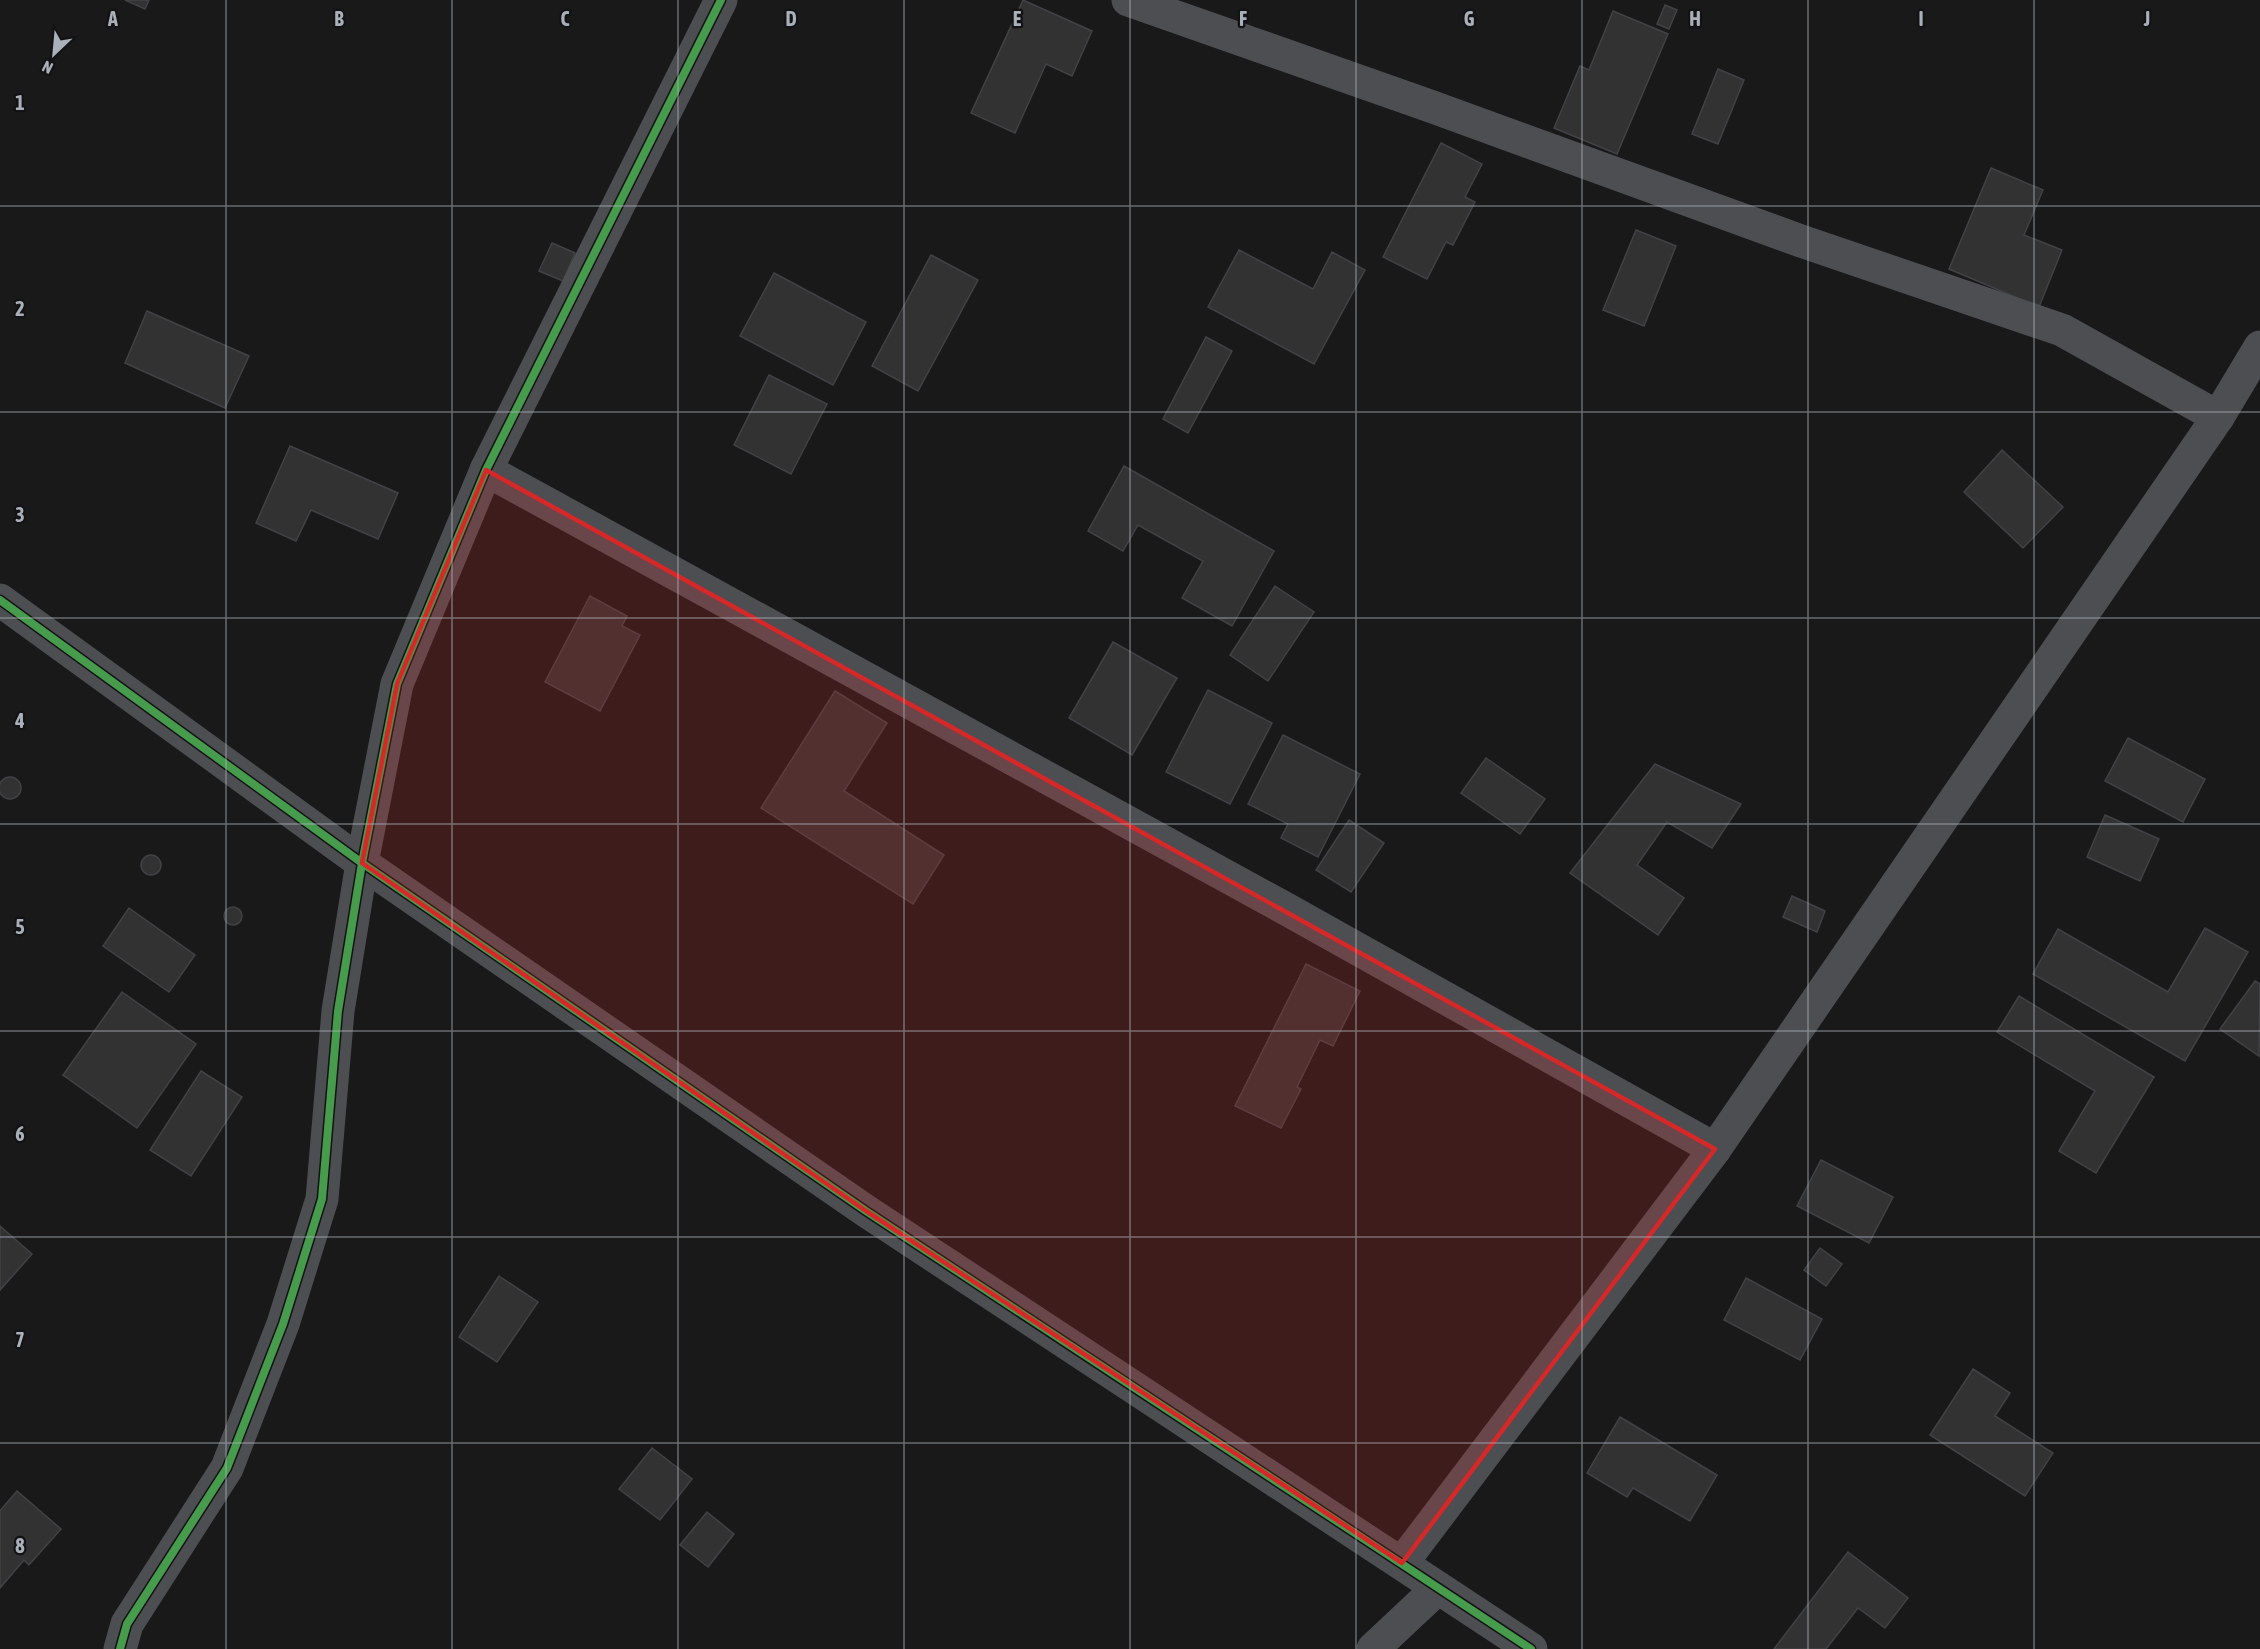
<svg xmlns="http://www.w3.org/2000/svg" width="2260" height="1649" viewBox="0 0 2260 1649" font-family="'Asap Condensed',sans-serif">
<rect width="100%" height="100%" fill="#191919"/>
<g fill="#323233" stroke="#414245" stroke-width="1.5">
<polygon points="125,0 149,0 145,9"/>
<polygon points="1023,0 1092,31 1072,76 1046,64 1015,133 971,113"/>
<polygon points="1665,5 1677,10 1669,29 1657,24"/>
<polygon points="1613,11 1668,34 1617,154 1554,128 1580,66 1589,70"/>
<polygon points="1718,69 1744,80 1718,144 1692,134"/>
<polygon points="1441,143 1482,164 1465,197 1475,202 1453,245 1446,242 1427,279 1383,257"/>
<polygon points="1991,168 2043,190 2024,235 2062,250 2039,307 1949,269"/>
<polygon points="1636,230 1676,246 1644,326 1603,310"/>
<polygon points="552,243 575,253 563,281 539,271"/>
<polygon points="1239,250 1313,289 1332,252 1365,270 1314,364 1208,307"/>
<polygon points="931,255 978,280 918,391 872,366"/>
<polygon points="774,273 866,322 833,385 740,336"/>
<polygon points="147,311 249,356 225,408 125,363"/>
<polygon points="1206,337 1232,351 1188,433 1163,419"/>
<polygon points="769,375 827,404 791,474 734,445"/>
<polygon points="290,446 398,493 378,539 311,510 296,541 256,523"/>
<polygon points="2002,450 2063,507 2023,548 1964,492"/>
<polygon points="1124,466 1274,551 1232,626 1182,598 1203,561 1138,525 1123,551 1088,531"/>
<polygon points="1275,586 1314,612 1268,681 1230,655"/>
<polygon points="590,596 627,616 622,626 640,635 600,711 545,682"/>
<polygon points="1113,642 1177,678 1132,755 1069,718"/>
<polygon points="1208,690 1272,723 1230,804 1166,772"/>
<polygon points="835,691 887,723 844,791 944,855 913,904 761,808"/>
<polygon points="1283,735 1360,774 1318,857 1281,838 1288,824 1248,804"/>
<polygon points="2128,738 2205,779 2183,822 2105,781"/>
<polygon points="1486,758 1545,799 1520,834 1461,793"/>
<polygon points="1655,764 1741,804 1712,848 1667,822 1637,865 1684,898 1658,935 1570,873"/>
<circle cx="10" cy="788" r="11"/>
<polygon points="2105,815 2159,839 2140,881 2087,857"/>
<polygon points="1349,820 1384,843 1351,892 1316,870"/>
<circle cx="151" cy="865" r="10"/>
<polygon points="1792,896 1825,911 1817,932 1783,917"/>
<circle cx="233" cy="916" r="9"/>
<polygon points="129,908 195,955 169,992 103,946"/>
<polygon points="2205,928 2248,952 2185,1061 2033,974 2058,929 2168,992"/>
<polygon points="1306,964 1360,991 1333,1046 1320,1040 1297,1087 1301,1089 1281,1128 1235,1106"/>
<polygon points="2255,981 2260,984 2259,1056 2220,1029"/>
<polygon points="122,992 196,1044 137,1128 63,1075"/>
<polygon points="2019,996 2154,1077 2096,1173 2059,1151 2095,1091 1997,1032"/>
<polygon points="201,1071 242,1097 191,1176 150,1150"/>
<polygon points="1821,1160 1893,1197 1869,1243 1797,1206"/>
<polygon points="0,1226 32,1254 0,1290"/>
<polygon points="1820,1248 1842,1264 1826,1286 1804,1270"/>
<polygon points="499,1276 538,1302 497,1362 459,1337"/>
<polygon points="1746,1278 1822,1319 1800,1360 1724,1320"/>
<polygon points="1973,1369 2010,1393 1995,1416 2053,1453 2025,1496 1930,1435"/>
<polygon points="1620,1417 1717,1475 1690,1521 1633,1488 1627,1497 1587,1473"/>
<polygon points="652,1448 692,1479 660,1520 619,1489"/>
<polygon points="17,1491 61,1529 29,1565 24,1560 0,1588 0,1511"/>
<polygon points="707,1512 734,1534 708,1567 680,1545"/>
<polygon points="1848,1552 1908,1598 1885,1628 1858,1608 1826,1649 1774,1649"/>
</g>
<g fill="none" stroke-linecap="round" stroke-linejoin="round">
<g stroke="#4d4e52" stroke-width="33">
<polyline points="1128,0 1430,106 1801,241 2062,330 2218,417"/>
<polyline points="486,470 1288,910 1715,1149"/>
<polyline points="0,600 362,863 866,1211 1531,1649"/>
<polyline points="1402,1563 1715,1149 2218,417 2260,347"/>
<polyline points="120,1649 127,1624 227,1468 283,1324 322,1199 338,1011 362,863 397,684 486,470 721,0"/>
<polyline points="1373,1649 1438,1588"/>
</g>
<g stroke="#131315" stroke-width="11">
<g id="cycleway">
<polyline points="0,600 362,863 866,1211 1531,1649"/>
<polyline points="120,1649 127,1624 227,1468 283,1324 322,1199 338,1011 362,863 397,684 486,470 721,0"/>
</g>
</g>
<use href="#cycleway" stroke="#469c4c" stroke-width="8"/>
</g>
<path fill="#d62828" fill-opacity="0.2" stroke="#d62828" stroke-width="4.5" stroke-linejoin="round" d="M486 470 1715 1149 1402 1563 866 1211 362 863 397 684Z"/>
<path fill="none" stroke="#aab0b9" stroke-width="1.5" stroke-opacity="0.55" d="M226 0V1649M452 0V1649M678 0V1649M904 0V1649M1130 0V1649M1356 0V1649M1582 0V1649M1808 0V1649M2034 0V1649M0 206H2260M0 412H2260M0 618H2260M0 824H2260M0 1031H2260M0 1237H2260M0 1443H2260"/>
<g font-size="20" text-anchor="middle" font-weight="bold" fill="#aab0b9" stroke="#131315" stroke-width="4.5" stroke-linejoin="round" paint-order="stroke">
<text x="113" y="26">A</text>
<text x="339" y="26">B</text>
<text x="565" y="26">C</text>
<text x="791" y="26">D</text>
<text x="1017" y="26">E</text>
<text x="1243" y="26">F</text>
<text x="1469" y="26">G</text>
<text x="1695" y="26">H</text>
<text x="1921" y="26">I</text>
<text x="2147" y="26">J</text>
<text x="20" y="110">1</text>
<text x="20" y="316">2</text>
<text x="20" y="522">3</text>
<text x="20" y="728">4</text>
<text x="20" y="934">5</text>
<text x="20" y="1141">6</text>
<text x="20" y="1347">7</text>
<text x="20" y="1553">8</text>
</g>
<g transform="translate(54 54) rotate(206)" stroke="#131315" stroke-width="4.5" paint-order="stroke">
<path d="M0-4.5L10 22L0 15L-10 22Z" fill="#aab0b9"/>
<text y="-9" font-size="16" font-weight="bold" text-anchor="middle" fill="#aab0b9">N</text>
</g>
</svg>
